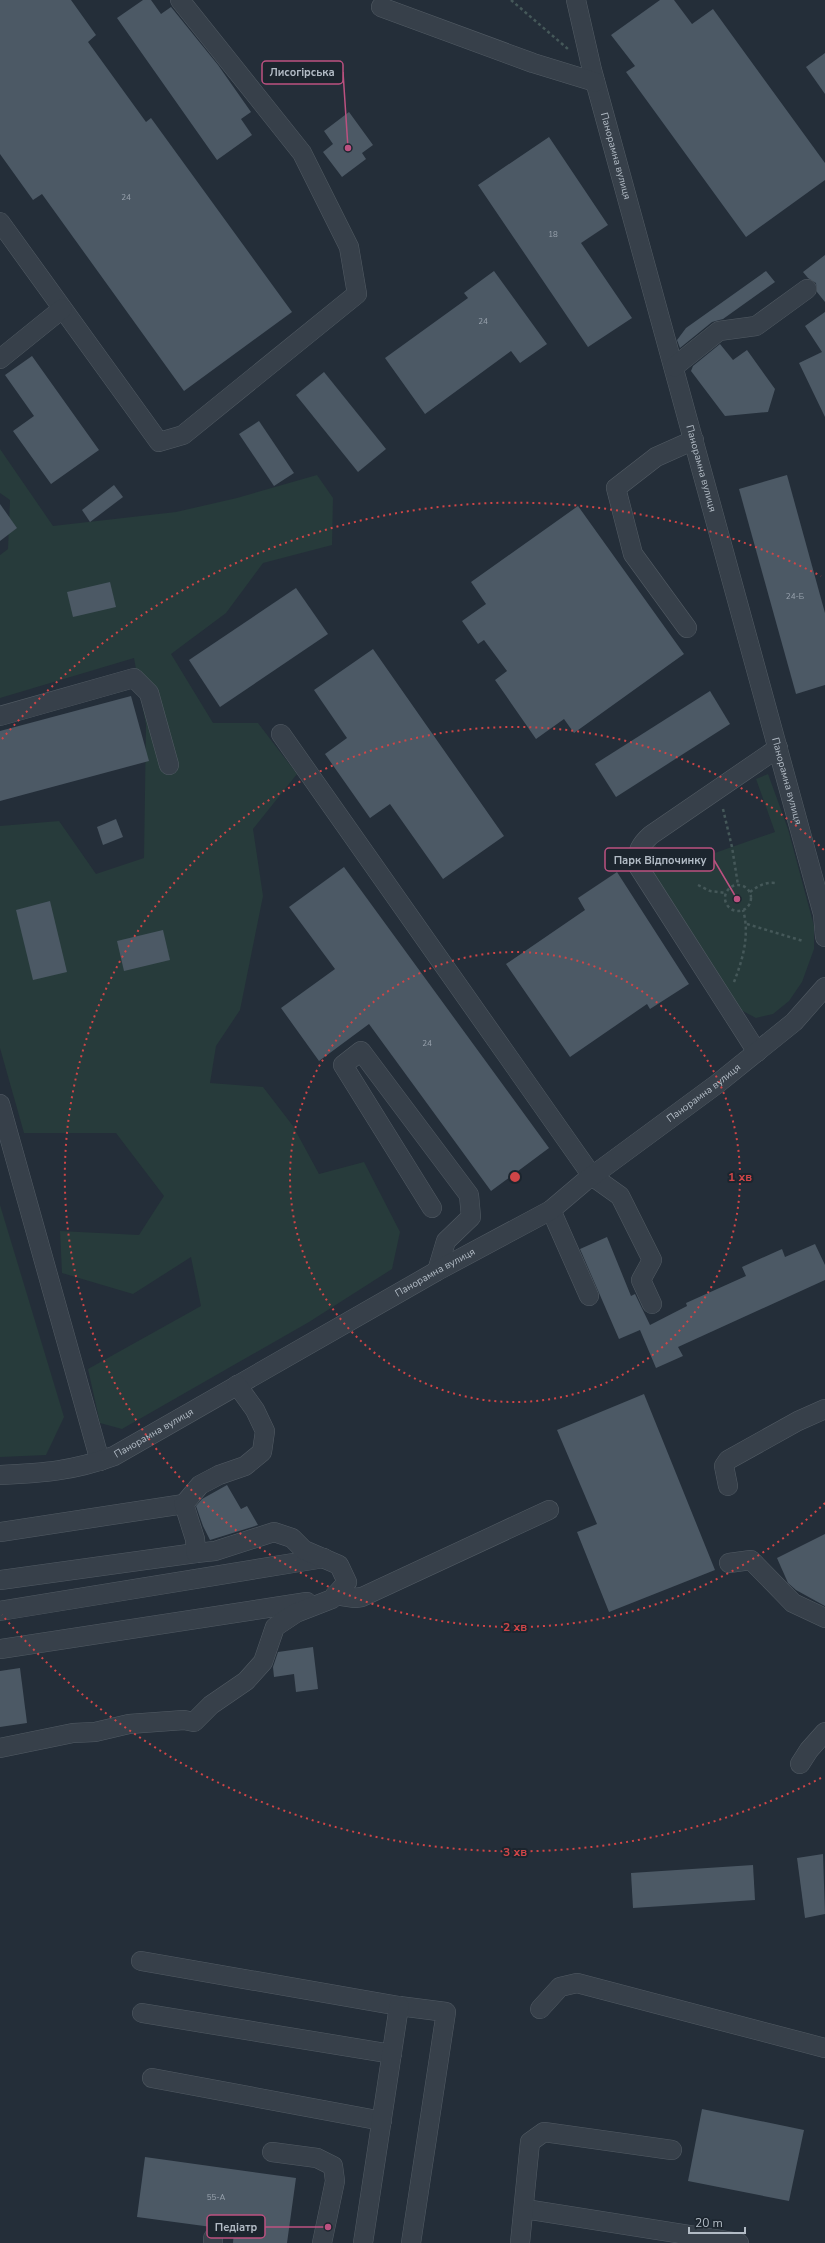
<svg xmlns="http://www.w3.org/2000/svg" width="825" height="2243" viewBox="0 0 825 2243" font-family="'Nunito Sans',sans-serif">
<rect width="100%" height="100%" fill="#242e39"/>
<g fill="#273b3b">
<polygon points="0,449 53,526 176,512 237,498 317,475 333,498 332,545 263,563 226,613 171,654 213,723 258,723 297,774 253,829 263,896 240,1010 216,1046 210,1083 263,1087 293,1126 319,1174 364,1162 400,1232 392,1269 309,1322 122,1429 100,1423 88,1369 201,1306 191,1257 133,1294 62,1273 60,1231 139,1235 164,1196 116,1133 24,1133 0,1048 0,826 59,821 96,874 144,858 146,725 134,658 0,698 0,555 8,549 10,500 0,493"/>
<polygon points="768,774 788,829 814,926 814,949 802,982 789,1001 773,1014 756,1018 739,1009 646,862 648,852 655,845 671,872 689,862 775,832 756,779"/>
<polygon points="0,1205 64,1417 46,1455 0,1457"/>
</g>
<g fill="#4c5965">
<polygon points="0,0 71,0 96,35 88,42 146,122 151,118 292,312 184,391 42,194 33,200 0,154"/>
<polygon points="143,0 151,0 161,14 171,7 218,65 251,112 241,119 252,135 217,160 117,18"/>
<polygon points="660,0 674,0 692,24 713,9 825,163 825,180 746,237 626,72 635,66 611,35"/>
<polygon points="825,53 825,94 806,67"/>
<polygon points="349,112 373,145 362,153 366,159 342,177 323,152 333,144 324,131"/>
<polygon points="549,137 608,225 581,243 632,318 588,347 478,185"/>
<polygon points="825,255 825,302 817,292 816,283 808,278 803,272"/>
<polygon points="494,271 547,344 520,363 511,351 425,414 385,358 468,298 464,293"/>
<polygon points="766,271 775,282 723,319 712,322 680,348 677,340 686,328"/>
<polygon points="825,312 825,417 799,363 822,352 805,326"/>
<polygon points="720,344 733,360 747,350 775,389 768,412 725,416 691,371 693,366"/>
<polygon points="32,356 99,450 51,484 13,431 34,416 5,375"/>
<polygon points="324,372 386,449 358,472 296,395"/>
<polygon points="259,421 294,473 274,486 239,434"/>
<polygon points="787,475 825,613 825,685 796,694 739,489"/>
<polygon points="114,485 123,497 90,522 82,510"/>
<polygon points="0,504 17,528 0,541"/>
<polygon points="578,506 684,654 574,733 564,719 536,739 495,680 507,671 484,640 478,644 462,621 486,604 471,582"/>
<polygon points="110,582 116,607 73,617 67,592"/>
<polygon points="296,588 328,634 220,707 189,660"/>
<polygon points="373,649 504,836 443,879 390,804 370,818 325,754 347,738 314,690"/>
<polygon points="710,691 730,724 616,797 595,764"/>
<polygon points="131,696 149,761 0,801 0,731"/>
<polygon points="116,819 123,837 103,845 97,827"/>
<polygon points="344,867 549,1148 491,1191 369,1024 319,1061 281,1008 335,969 289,907"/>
<polygon points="617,872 689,984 650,1009 647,1004 570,1057 506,964 585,910 578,898"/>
<polygon points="50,901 67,972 33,980 16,910"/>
<polygon points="163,930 170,960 124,971 117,941"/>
<polygon points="607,1237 631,1296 635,1294 650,1325 687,1306 686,1303 746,1276 742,1267 782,1249 785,1257 815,1244 825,1265 825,1280 678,1347 683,1356 656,1368 640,1330 619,1339 580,1249"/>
<polygon points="644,1394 715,1570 609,1612 577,1532 597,1524 557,1430"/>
<polygon points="227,1485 241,1509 247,1506 258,1525 210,1540 203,1526 196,1506 202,1499"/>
<polygon points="825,1534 825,1606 796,1590 788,1583 777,1558"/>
<polygon points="313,1647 318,1689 296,1692 294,1674 274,1677 273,1667 278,1652"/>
<polygon points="20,1668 27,1723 0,1727 0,1671"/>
<polygon points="823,1854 825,1914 805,1918 797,1858"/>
<polygon points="753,1865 755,1900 633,1908 631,1873"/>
<polygon points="702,2109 804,2130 789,2201 688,2181"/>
<polygon points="145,2157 296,2178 287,2243 233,2243 234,2230 137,2217"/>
</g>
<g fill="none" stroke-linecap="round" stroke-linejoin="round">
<g stroke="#525b64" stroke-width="20">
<g id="minor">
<path id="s1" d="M576 0 592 70 823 914 825 937"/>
<polyline points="381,7 533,63 595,82"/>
<polyline points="0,222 159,442 183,435 357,294 349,247 302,153 180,0"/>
<polyline points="0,359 62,309"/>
<polyline points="674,367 719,331 756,326 807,289"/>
<polyline points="687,628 633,554 616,488 656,457 694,440"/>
<polyline points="0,716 134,678 149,693 169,765"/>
<polyline points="281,734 592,1176 620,1196 652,1260 641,1280 652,1304"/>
<path d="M757 1052 638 866C636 851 641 844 651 835L778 748"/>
<polyline points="0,1104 100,1461"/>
<polyline points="432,1208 343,1065 361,1051 469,1195 471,1217 446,1241 437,1271"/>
<polyline points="551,1210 589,1296"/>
<path id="s2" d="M0 1475C43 1473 73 1471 114 1456L437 1271 551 1210 584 1182 717 1084 794 1022 825 987"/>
<polyline points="728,1486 724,1466 728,1460 798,1421 825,1409"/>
<polyline points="0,1532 184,1504"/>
<polyline points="729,1563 751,1560 793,1603 825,1618"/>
<polyline points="0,1580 196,1553"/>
<polyline points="335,1595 355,1598 362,1597 549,1510"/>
<polyline points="0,1611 324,1558"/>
<polyline points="0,1649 307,1602"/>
<polyline points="0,1748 73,1733 95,1732 129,1724 184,1720 194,1722 211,1705 246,1681 263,1662 275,1627 296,1613 332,1599 347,1582 339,1565 304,1550 292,1538 274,1532 215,1551 196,1553 195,1539 184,1504 200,1485 219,1475 245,1466 262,1452 265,1431 255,1410 237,1385"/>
<polyline points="800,1764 809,1750 825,1732"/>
<polyline points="141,1961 399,2006 446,2012 411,2243"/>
<polyline points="540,2009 560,1987 577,1983 825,2048"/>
<polyline points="142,2013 392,2054"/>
<polyline points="152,2078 382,2121"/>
<polyline points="272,2152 317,2158 333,2166 335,2181 322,2243"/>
<polyline points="525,2209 739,2243"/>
<polyline points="213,2243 213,2238"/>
<polyline points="363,2243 399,2006"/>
<polyline points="520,2243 530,2142 544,2132 672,2150"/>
</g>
</g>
<g stroke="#455859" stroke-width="2.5" stroke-dasharray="3 3" stroke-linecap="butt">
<polyline points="511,0 568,49"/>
<polyline points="723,809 732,847 738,885"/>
<polyline points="698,885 710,891 726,893"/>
<circle cx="738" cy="898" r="13"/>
<path d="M750 892C758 886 765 882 775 883"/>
<polyline points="747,924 803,941"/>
<path d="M734 982C743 959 750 934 743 910"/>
</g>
<use href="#minor" stroke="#37404a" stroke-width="19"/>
</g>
<g fill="none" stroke="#cf4547" stroke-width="2" stroke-dasharray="2 4">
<circle cx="515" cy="1177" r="225"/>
<path d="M825 1503A450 450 0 1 1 825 851"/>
<path d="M821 1778A675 675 0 0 1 2 1615M2 739A675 675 0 0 1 821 576"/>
</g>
<g text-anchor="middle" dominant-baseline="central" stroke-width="4" stroke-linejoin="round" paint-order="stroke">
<g font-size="8" fill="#98a2ad">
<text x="126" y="197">24</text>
<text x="553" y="234">18</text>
<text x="483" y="321">24</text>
<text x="795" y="596">24-Б</text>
<text x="427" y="1043">24</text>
<text x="216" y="2197">55-А</text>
</g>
<g font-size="10" fill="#b2bbc5" stroke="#1c252e">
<text stroke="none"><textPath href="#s1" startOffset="161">Панорамна вулиця</textPath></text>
<text stroke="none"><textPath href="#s1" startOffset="485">Панорамна вулиця</textPath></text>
<text stroke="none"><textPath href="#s1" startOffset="809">Панорамна вулиця</textPath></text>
<text stroke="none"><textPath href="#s2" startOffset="810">Панорамна вулиця</textPath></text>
<text stroke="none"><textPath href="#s2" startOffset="486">Панорамна вулиця</textPath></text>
<text stroke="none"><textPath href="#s2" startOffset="162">Панорамна вулиця</textPath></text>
</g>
</g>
<circle cx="515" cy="1177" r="6" fill="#cf4547" stroke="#1c252e" stroke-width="2"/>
<g font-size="12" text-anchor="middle" font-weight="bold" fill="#cf4547" stroke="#1c252e" stroke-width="4" stroke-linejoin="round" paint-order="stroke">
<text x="740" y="1181">1 хв</text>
<text x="515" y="1631">2 хв</text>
<text x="515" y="1856">3 хв</text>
</g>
<path fill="none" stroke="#bc5180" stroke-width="1.5" d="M348 148L343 72M737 899L714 860M328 2227L265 2227"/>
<g fill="#bc5180" stroke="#1c252e" stroke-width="1.5">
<circle cx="348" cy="148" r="4"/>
<circle cx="737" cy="899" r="4"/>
<circle cx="328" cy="2227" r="4"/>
</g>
<g fill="#1c252e" stroke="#bc5180" stroke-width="1.5">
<rect x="262" y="61" width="81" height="23" rx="4"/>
<rect x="605" y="848" width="109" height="23" rx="4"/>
<rect x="207" y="2215" width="58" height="23" rx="4"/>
</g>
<g font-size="11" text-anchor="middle" font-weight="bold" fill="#b2bbc5">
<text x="302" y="76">Лисогірська</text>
<text x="660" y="864">Парк Відпочинку</text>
<text x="236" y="2231">Педіатр</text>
</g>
<path d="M689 2227v6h56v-6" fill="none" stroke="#b2bbc5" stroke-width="2"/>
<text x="695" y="2227" font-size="12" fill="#b2bbc5" stroke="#1c252e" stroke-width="3" paint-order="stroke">20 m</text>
</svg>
